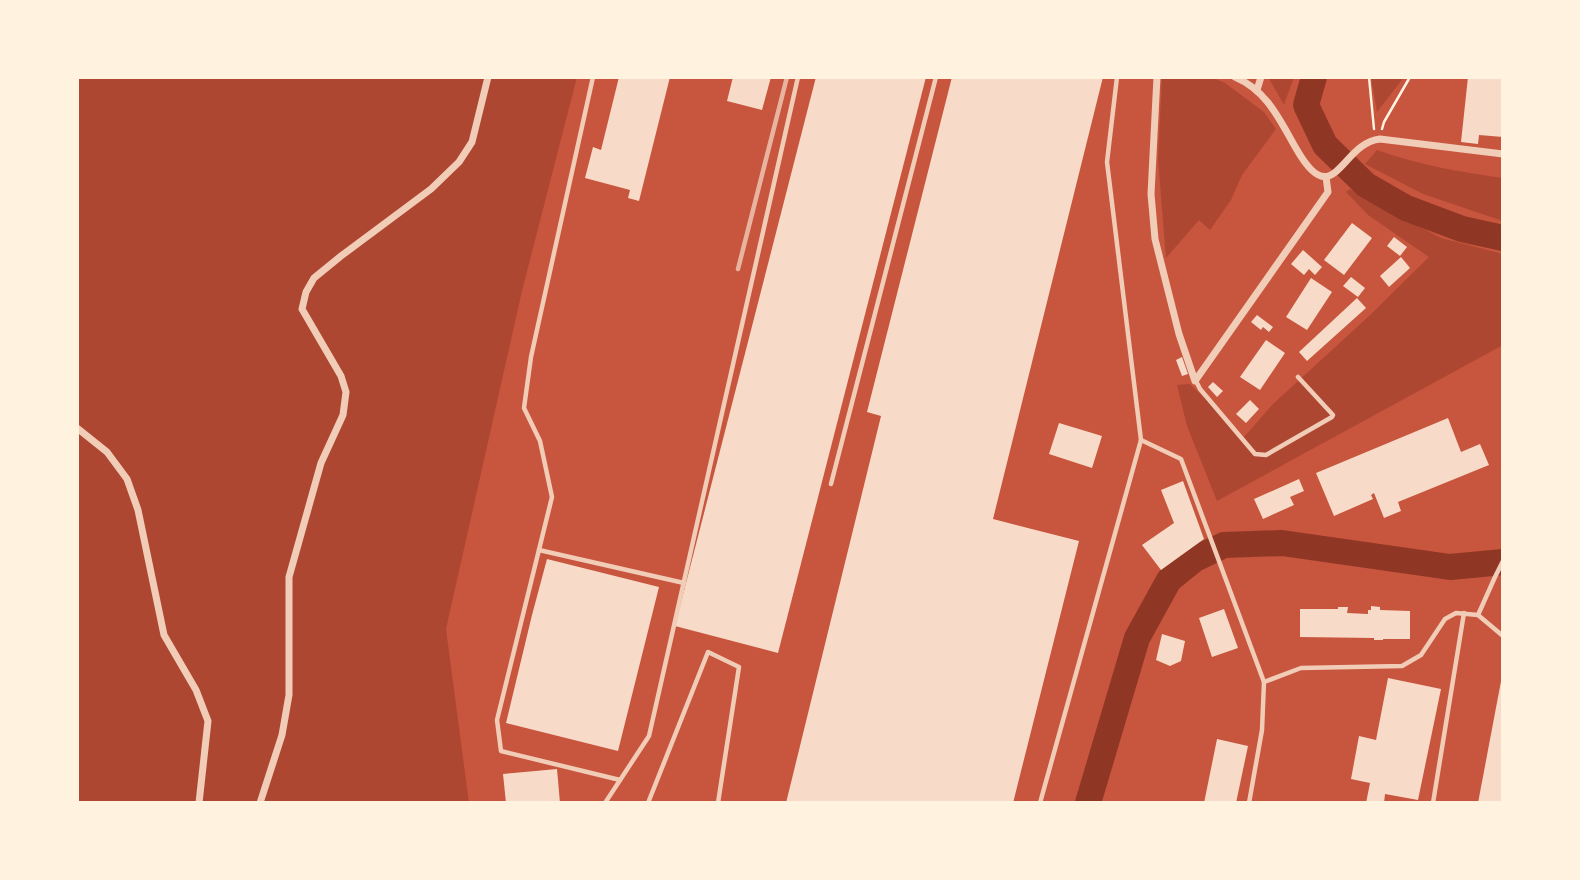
<svg xmlns="http://www.w3.org/2000/svg" width="1580" height="880" viewBox="0 0 1580 880" font-family="Cabin,sans-serif">
<rect width="100%" height="100%" fill="#c8553d"/>
<g fill="#ae4732">
<polygon points="77,77 577,77 522,291 446,629 469,803 77,803"/>
<polygon points="1162,77 1211,77 1225,83 1264,112 1276,129 1242,175 1231,200 1210,230 1199,220 1166,258 1158,159"/>
<polygon points="1268,77 1294,77 1284,105"/>
<polygon points="1371,77 1404,77 1377,112"/>
<path d="M1377 150C1418 165 1461 172 1503 178V221L1423 194 1365 164Z"/>
<polygon points="1350,189 1441,238 1503,254 1503,345 1217,501 1187,426 1177,385 1190,384 1244,437 1273,404 1368,317 1429,257 1368,215 1346,192"/>
</g>
<g fill="none" stroke-linecap="round" stroke-linejoin="round">
<g stroke="#8f3625" stroke-width="26">
<polyline points="1314,77 1306,105 1325,145 1366,185 1406,208 1462,229 1503,238"/>
<polyline points="1088,803 1137,638 1169,580 1195,559 1224,545 1282,543 1450,567 1503,562"/>
</g>
</g>
<g fill="#f7dbc8">
<polygon points="619,77 670,77 639,201 628,198 630,190 585,178 593,147 601,150"/>
<polygon points="733,77 771,77 762,110 727,101"/>
<polygon points="816,77 926,77 778,653 675,626"/>
<polygon points="952,77 1103,77 993,519 1079,541 1013,803 786,803 881,416 867,412"/>
<polygon points="1468,77 1503,77 1503,137 1479,135 1478,144 1461,142"/>
<polygon points="1352,223 1372,238 1344,275 1324,260"/>
<polygon points="1394,237 1407,247 1400,256 1387,246"/>
<polygon points="1303,250 1322,267 1315,275 1309,269 1304,275 1291,264"/>
<polygon points="1401,257 1410,268 1389,287 1380,276"/>
<polygon points="1351,277 1365,288 1358,297 1343,286"/>
<polygon points="1311,278 1332,292 1307,330 1286,317"/>
<polygon points="1357,298 1366,308 1307,361 1299,352"/>
<polygon points="1257,315 1273,327 1269,332 1263,327 1261,330 1251,322"/>
<polygon points="1266,340 1285,353 1260,390 1240,377"/>
<polygon points="1182,357 1188,374 1182,376 1176,360"/>
<polygon points="1213,382 1223,391 1217,397 1208,387"/>
<polygon points="1250,400 1259,409 1246,423 1236,414"/>
<polygon points="1448,418 1461,452 1480,444 1489,465 1398,502 1401,511 1384,518 1374,493 1371,495 1373,499 1334,516 1316,473"/>
<polygon points="1059,423 1102,436 1092,468 1049,454"/>
<polygon points="1299,479 1304,491 1290,497 1294,505 1263,519 1254,499"/>
<polygon points="1183,481 1204,539 1161,570 1142,545 1174,523 1161,490"/>
<polygon points="547,559 659,587 618,751 506,723 532,615"/>
<polygon points="1371,606 1380,607 1380,610 1410,611 1410,639 1383,639 1383,640 1374,640 1374,638 1300,637 1300,609 1338,609 1338,607 1348,607 1347,613 1368,614 1368,610 1371,610"/>
<polygon points="1224,609 1238,648 1212,657 1199,618"/>
<polygon points="1162,634 1185,641 1181,661 1170,666 1156,660"/>
<polygon points="1502,676 1503,676 1503,803 1478,803"/>
<polygon points="1388,678 1441,689 1418,800 1385,794 1384,803 1366,803 1370,783 1351,779 1359,736 1376,740"/>
<polygon points="1217,739 1248,746 1236,803 1204,803"/>
<polygon points="557,769 560,803 506,803 503,774"/>
</g>
<g fill="none" stroke-linecap="round" stroke-linejoin="round">
<g stroke="#fff3e0" stroke-width="2.5">
<polyline points="1369,77 1374,129"/>
<polyline points="1382,129 1384,122 1410,77"/>
</g>
<g stroke="#f1ccb7" stroke-width="4.5">
<polyline points="593,77 531,357 524,408 540,441 552,497 497,720 501,751 620,780"/>
<polyline points="1196,381 1200,389 1255,454 1266,455 1332,417 1333,415 1298,377"/>
<polyline points="1141,440 1181,459 1264,682 1262,730 1249,803"/>
<polyline points="831,484 936,77"/>
<polyline points="539,550 684,583"/>
<polyline points="1478,615 1495,577 1503,561"/>
<polyline points="1264,682 1301,668 1402,666 1421,655 1445,619 1456,613 1478,615 1503,636"/>
<polyline points="605,803 649,736 798,77"/>
<polyline points="648,803 708,652 739,667 718,803"/>
<polyline points="1040,803 1141,440 1107,162 1117,77"/>
<polyline points="1433,803 1464,613"/>
</g>
<g stroke="#f1ccb7" stroke-width="7">
<polyline points="1157,77 1151,194 1155,239 1179,334 1195,381 1328,192 1326,177"/>
<path d="M1235 77C1268 91 1280 121 1297 150 1334 214 1341 143 1380 139L1503 154"/>
<polyline points="1257,90 1261,77"/>
<polyline points="77,428 107,452 127,479 138,510 164,635 196,690 208,721 199,803"/>
<polyline points="260,803 282,735 289,695 289,577 321,463 343,415 346,392 341,376 302,309 306,292 314,278 341,256 431,189 459,162 472,142 488,77"/>
</g>
<polyline stroke="#e9b49f" stroke-width="4.5" points="738,269 787,77"/>
</g>
<rect width="1580" height="880" fill="none" stroke="#fff3e0" stroke-width="158"/>
</svg>
